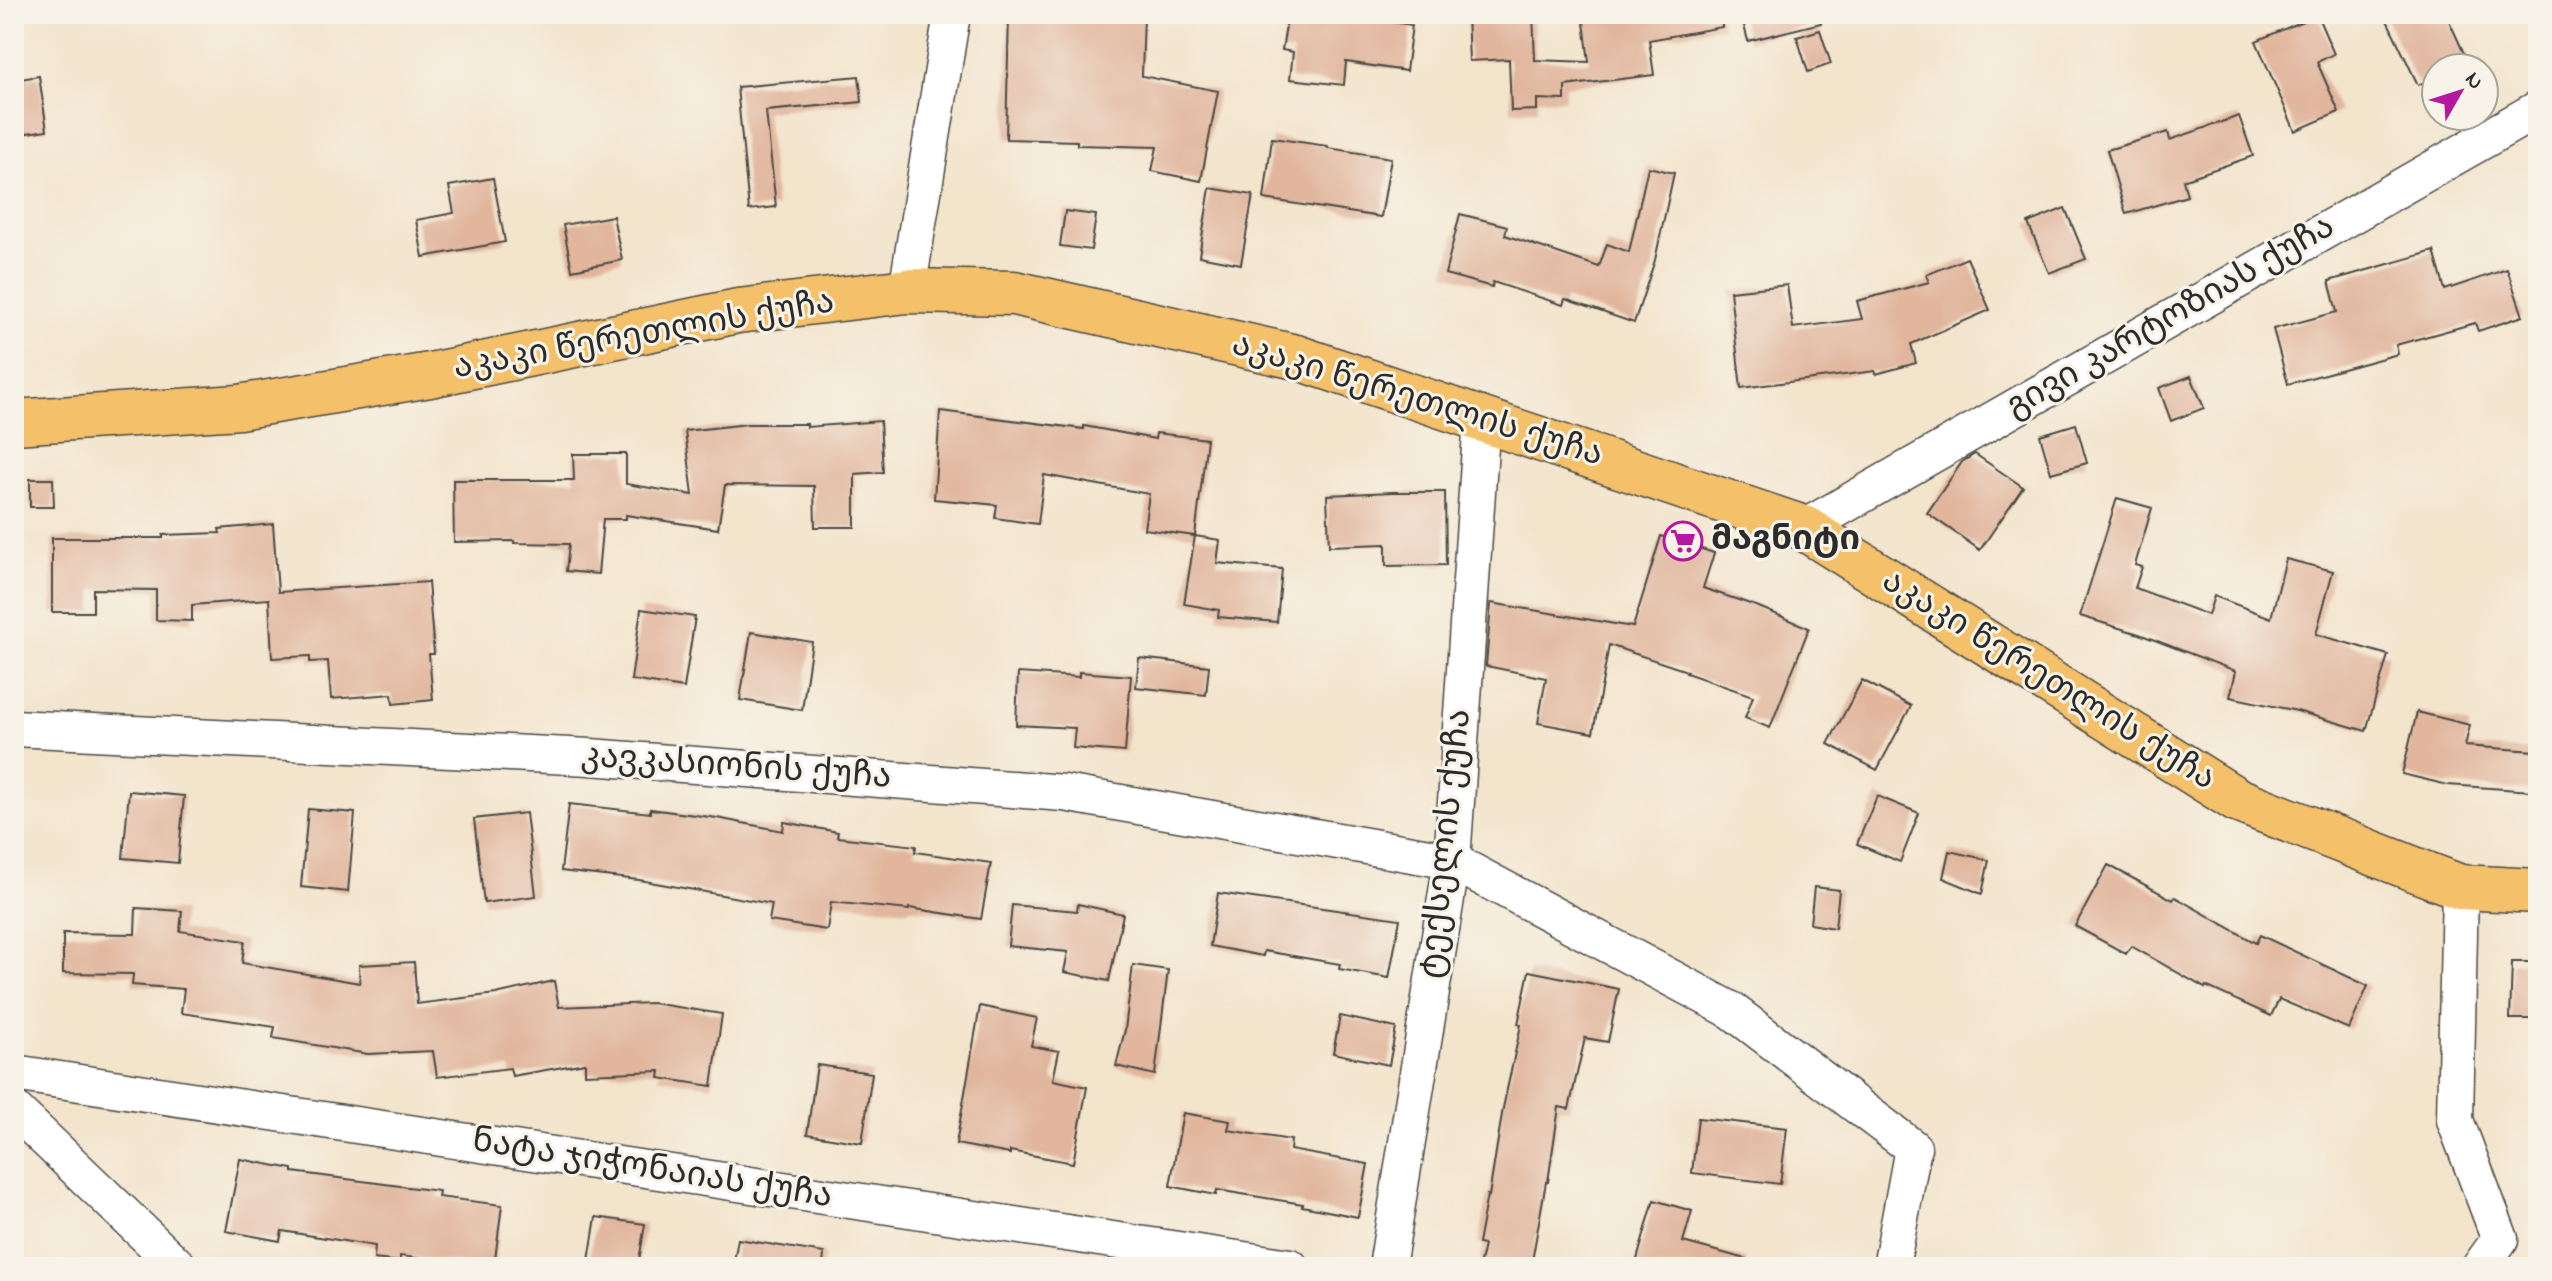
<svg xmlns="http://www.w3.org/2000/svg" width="2552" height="1281" viewBox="0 0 2552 1281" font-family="'Indie Flower','Noto Sans Georgian',sans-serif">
<rect width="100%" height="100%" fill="#f7f3e8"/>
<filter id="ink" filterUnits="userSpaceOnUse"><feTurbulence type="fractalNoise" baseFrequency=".0125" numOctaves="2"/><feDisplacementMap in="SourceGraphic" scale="16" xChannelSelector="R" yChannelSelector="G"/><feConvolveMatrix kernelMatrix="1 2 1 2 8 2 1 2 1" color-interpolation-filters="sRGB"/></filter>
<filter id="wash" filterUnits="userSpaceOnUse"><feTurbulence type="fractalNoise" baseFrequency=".006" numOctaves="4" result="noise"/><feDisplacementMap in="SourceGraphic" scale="32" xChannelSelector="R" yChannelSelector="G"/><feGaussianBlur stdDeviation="1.8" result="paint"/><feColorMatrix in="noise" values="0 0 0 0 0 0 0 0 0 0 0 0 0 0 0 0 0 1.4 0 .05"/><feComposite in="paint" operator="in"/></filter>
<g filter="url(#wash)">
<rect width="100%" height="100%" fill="#f3e4cc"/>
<g id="blocks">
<g fill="#e1b69d">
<polygon points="1009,14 1144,14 1142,76 1218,91 1201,181 1152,171 1157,147 1077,145 1077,141 1006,139"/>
<polygon points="1288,14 1340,14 1412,25 1406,71 1346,62 1344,85 1290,79 1293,52 1282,50"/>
<polygon points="1467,14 1533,14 1535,60 1589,62 1583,14 1721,14 1722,27 1649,40 1654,75 1565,86 1565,100 1537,99 1537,110 1511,111 1509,59 1469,61"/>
<polygon points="1741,14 1820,14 1821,23 1748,41"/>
<polygon points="2384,14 2446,14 2468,62 2455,68 2436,68 2436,77 2418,85"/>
<polygon points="2317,15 2334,54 2317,62 2339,112 2295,131 2256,41"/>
<polygon points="1820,30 1831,64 1808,72 1797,37"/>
<polygon points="39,76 47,130 14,135 14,80"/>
<polygon points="859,76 862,102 766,111 776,207 749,210 737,87"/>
<polygon points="2239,116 2253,156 2183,180 2187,196 2126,214 2107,150 2168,132 2170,140"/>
<polygon points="1272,138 1328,146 1328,148 1391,158 1381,217 1264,199"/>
<polygon points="1648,167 1674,173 1655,260 1634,323 1565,299 1563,305 1493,282 1492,287 1445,274 1460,214 1507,226 1505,235 1599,267 1607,244 1629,252"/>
<polygon points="493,178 505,242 423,257 416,220 454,213 449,186"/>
<polygon points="1210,188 1253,195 1241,264 1199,256"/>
<polygon points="2065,208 2086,259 2049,273 2028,223"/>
<polygon points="1065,211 1096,215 1091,250 1060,246"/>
<polygon points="613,216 622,260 572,270 563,225"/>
<polygon points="2434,251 2445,290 2507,269 2523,316 2478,331 2475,323 2396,345 2398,354 2288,384 2273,329 2337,312 2329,281"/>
<polygon points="1967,258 1990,310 1911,344 1916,363 1876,374 1875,371 1741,388 1730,291 1787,285 1793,328 1862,319 1857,301 1929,282 1926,275"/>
<polygon points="2191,376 2204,408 2171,421 2159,388"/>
<polygon points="940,411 1084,429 1084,426 1155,439 1156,433 1207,439 1195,536 1144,529 1149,494 1044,475 1038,524 995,518 997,505 934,499"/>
<polygon points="880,421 883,472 855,474 855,527 815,527 814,486 725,485 718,529 626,515 626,519 603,519 598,574 566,571 569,544 514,543 514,541 454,542 453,480 574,480 573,454 626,454 626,484 693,495 685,431 748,424 807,424 807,427"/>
<polygon points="2076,424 2087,463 2051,473 2040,435"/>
<polygon points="1975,454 2023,487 1980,550 1927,513 1962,462"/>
<polygon points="30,479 53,479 54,507 30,507"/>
<polygon points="1393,492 1445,492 1446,565 1386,566 1386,544 1329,546 1327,495"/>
<polygon points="2117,498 2152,508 2135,565 2142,567 2135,588 2208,615 2214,596 2271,618 2286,559 2333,571 2316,634 2388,655 2366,731 2297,711 2230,697 2236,671 2139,634 2080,616"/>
<polygon points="273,524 278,592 428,582 434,654 429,654 433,700 393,704 392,694 331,699 328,661 310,662 310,656 272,658 269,599 192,605 192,621 156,620 156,590 93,589 93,612 52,612 52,538 163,538 163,535 220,533 219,529"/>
<polygon points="1195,536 1220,540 1217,563 1282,569 1277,622 1218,617 1219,610 1184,604"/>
<polygon points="1661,536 1714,553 1703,588 1759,607 1809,628 1770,728 1745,718 1753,696 1686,673 1687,671 1609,645 1593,733 1538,723 1546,678 1486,666 1491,603 1633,627"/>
<polygon points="641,609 695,617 684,688 631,680"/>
<polygon points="751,632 812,642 802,710 740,700"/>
<polygon points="1139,658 1209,666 1206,695 1136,687"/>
<polygon points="1079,672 1131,676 1125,752 1073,748 1075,728 1016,725 1018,673 1079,677"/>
<polygon points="1862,680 1911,706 1877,770 1828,744"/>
<polygon points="2417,712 2470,725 2465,746 2535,751 2532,791 2448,785 2402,774"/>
<polygon points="129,791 184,796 178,863 123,858"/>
<polygon points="1877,796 1919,813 1900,862 1857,844"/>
<polygon points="569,804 650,813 650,809 717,818 783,831 784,822 838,832 837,837 916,846 915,852 991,863 981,919 909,908 909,910 831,902 827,930 769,921 772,904 639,880 561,871"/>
<polygon points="308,809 355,813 348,892 301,887"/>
<polygon points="526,813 536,896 484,903 474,819"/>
<polygon points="1949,851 1989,860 1982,894 1943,878"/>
<polygon points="2108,865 2173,900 2175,897 2256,943 2260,935 2368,986 2349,1029 2279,999 2271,1016 2206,986 2205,988 2131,946 2126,954 2075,926"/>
<polygon points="1814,887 1839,890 1835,928 1810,924"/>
<polygon points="1218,893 1400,919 1389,978 1339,969 1340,964 1264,951 1263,956 1210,946"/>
<polygon points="1078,904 1123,914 1109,981 1064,972 1068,952 1008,946 1012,905 1077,911"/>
<polygon points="136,908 182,911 180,931 245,941 242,963 360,983 359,965 414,962 417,1004 496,994 554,981 559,1007 652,1003 722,1014 712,1086 659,1078 660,1071 585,1074 585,1063 512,1076 510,1068 437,1077 433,1051 368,1054 273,1038 275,1027 181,1013 184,989 132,985 133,974 63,973 63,933 135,934"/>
<polygon points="2512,962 2538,962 2538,1019 2510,1019"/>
<polygon points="1133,965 1168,970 1155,1075 1116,1066 1125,1030"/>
<polygon points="1529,971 1619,989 1608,1042 1585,1038 1569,1109 1559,1107 1548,1182 1546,1182 1531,1267 1479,1267 1484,1245 1478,1244 1487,1195 1489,1196 1503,1108 1521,1025 1518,1024"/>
<polygon points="980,1006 1037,1018 1031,1046 1059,1051 1053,1080 1087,1087 1073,1163 1010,1151 1010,1154 956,1144"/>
<polygon points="1340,1016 1396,1028 1389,1065 1333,1053"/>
<polygon points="817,1065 872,1073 862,1143 807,1134"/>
<polygon points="1183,1113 1230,1121 1228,1130 1291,1140 1290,1150 1368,1164 1358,1217 1302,1206 1303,1204 1217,1190 1216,1195 1170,1186"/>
<polygon points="1698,1118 1787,1128 1780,1184 1692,1173"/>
<polygon points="240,1159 293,1169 293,1172 439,1191 438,1197 502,1205 494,1267 400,1256 400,1262 374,1259 375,1246 282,1231 280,1241 226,1231"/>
<polygon points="1654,1200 1692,1211 1683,1242 1746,1259 1745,1267 1649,1267 1636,1263"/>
<polygon points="596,1217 645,1224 638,1267 588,1267"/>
<polygon points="738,1239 824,1253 823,1267 733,1267"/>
</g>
</g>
</g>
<g filter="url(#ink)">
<use href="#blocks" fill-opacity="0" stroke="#494743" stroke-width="2"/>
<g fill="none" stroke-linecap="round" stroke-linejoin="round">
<g stroke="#494743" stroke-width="39">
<g id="street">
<polyline points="907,291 952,14"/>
<polyline points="1804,528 2538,109"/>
<polyline points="14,728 590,757 1064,793 1452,861 1731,1010 1913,1148 1891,1267"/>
<polyline points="2460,887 2455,1120 2500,1239 2480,1267"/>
<polyline points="14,1073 1290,1267"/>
<polyline points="14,1109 179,1267"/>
<polyline points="1387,1267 1452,861 1482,418"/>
</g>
</g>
<g stroke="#494743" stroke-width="47">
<polyline id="primary" points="14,422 239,407 430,375 738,311 907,291 1014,293 1296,357 1804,528 2237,800 2460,887 2538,891"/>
</g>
<use href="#street" stroke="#fff" stroke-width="36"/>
<use href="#primary" stroke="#f4c16a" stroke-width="44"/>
</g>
</g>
<defs>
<g id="supermarket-ring" transform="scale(2)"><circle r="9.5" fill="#f7f3e8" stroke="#b5179e" stroke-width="1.5"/><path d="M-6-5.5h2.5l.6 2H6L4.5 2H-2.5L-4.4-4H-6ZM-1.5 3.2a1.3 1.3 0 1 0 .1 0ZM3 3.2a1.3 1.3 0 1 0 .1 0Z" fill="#b5179e"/></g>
</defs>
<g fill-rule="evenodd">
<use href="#supermarket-ring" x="1683" y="541"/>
</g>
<g text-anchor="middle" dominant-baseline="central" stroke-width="6" stroke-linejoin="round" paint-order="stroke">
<g font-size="34" fill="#2b2b2b" stroke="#f7f3e8">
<text transform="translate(2171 318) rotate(-30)">გივი კარტოზიას ქუჩა</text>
<text transform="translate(644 336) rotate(-10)">აკაკი წერეთლის ქუჩა</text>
<text transform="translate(1417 401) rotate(17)">აკაკი წერეთლის ქუჩა</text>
<text transform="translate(2048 681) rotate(32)">აკაკი წერეთლის ქუჩა</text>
<text transform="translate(736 768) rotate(4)">კავკასიონის ქუჩა</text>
<text transform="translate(1447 844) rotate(-84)">ტექსელის ქუჩა</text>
<text transform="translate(652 1170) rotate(9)">ნატა ჯიჭონაიას ქუჩა</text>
</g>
<g font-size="34" font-weight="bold" fill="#2b2b2b" stroke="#f7f3e8" text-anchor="start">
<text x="1711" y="541">მაგნიტი</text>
</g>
</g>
<rect width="2552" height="1281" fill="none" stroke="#f7f3e8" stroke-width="48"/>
<g transform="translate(2460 92) rotate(51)"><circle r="38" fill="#f7f3e8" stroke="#a5a39c" stroke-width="2"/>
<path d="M0-6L14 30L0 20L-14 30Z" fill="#b5179e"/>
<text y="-12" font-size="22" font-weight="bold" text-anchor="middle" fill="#2b2b2b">N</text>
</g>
</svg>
